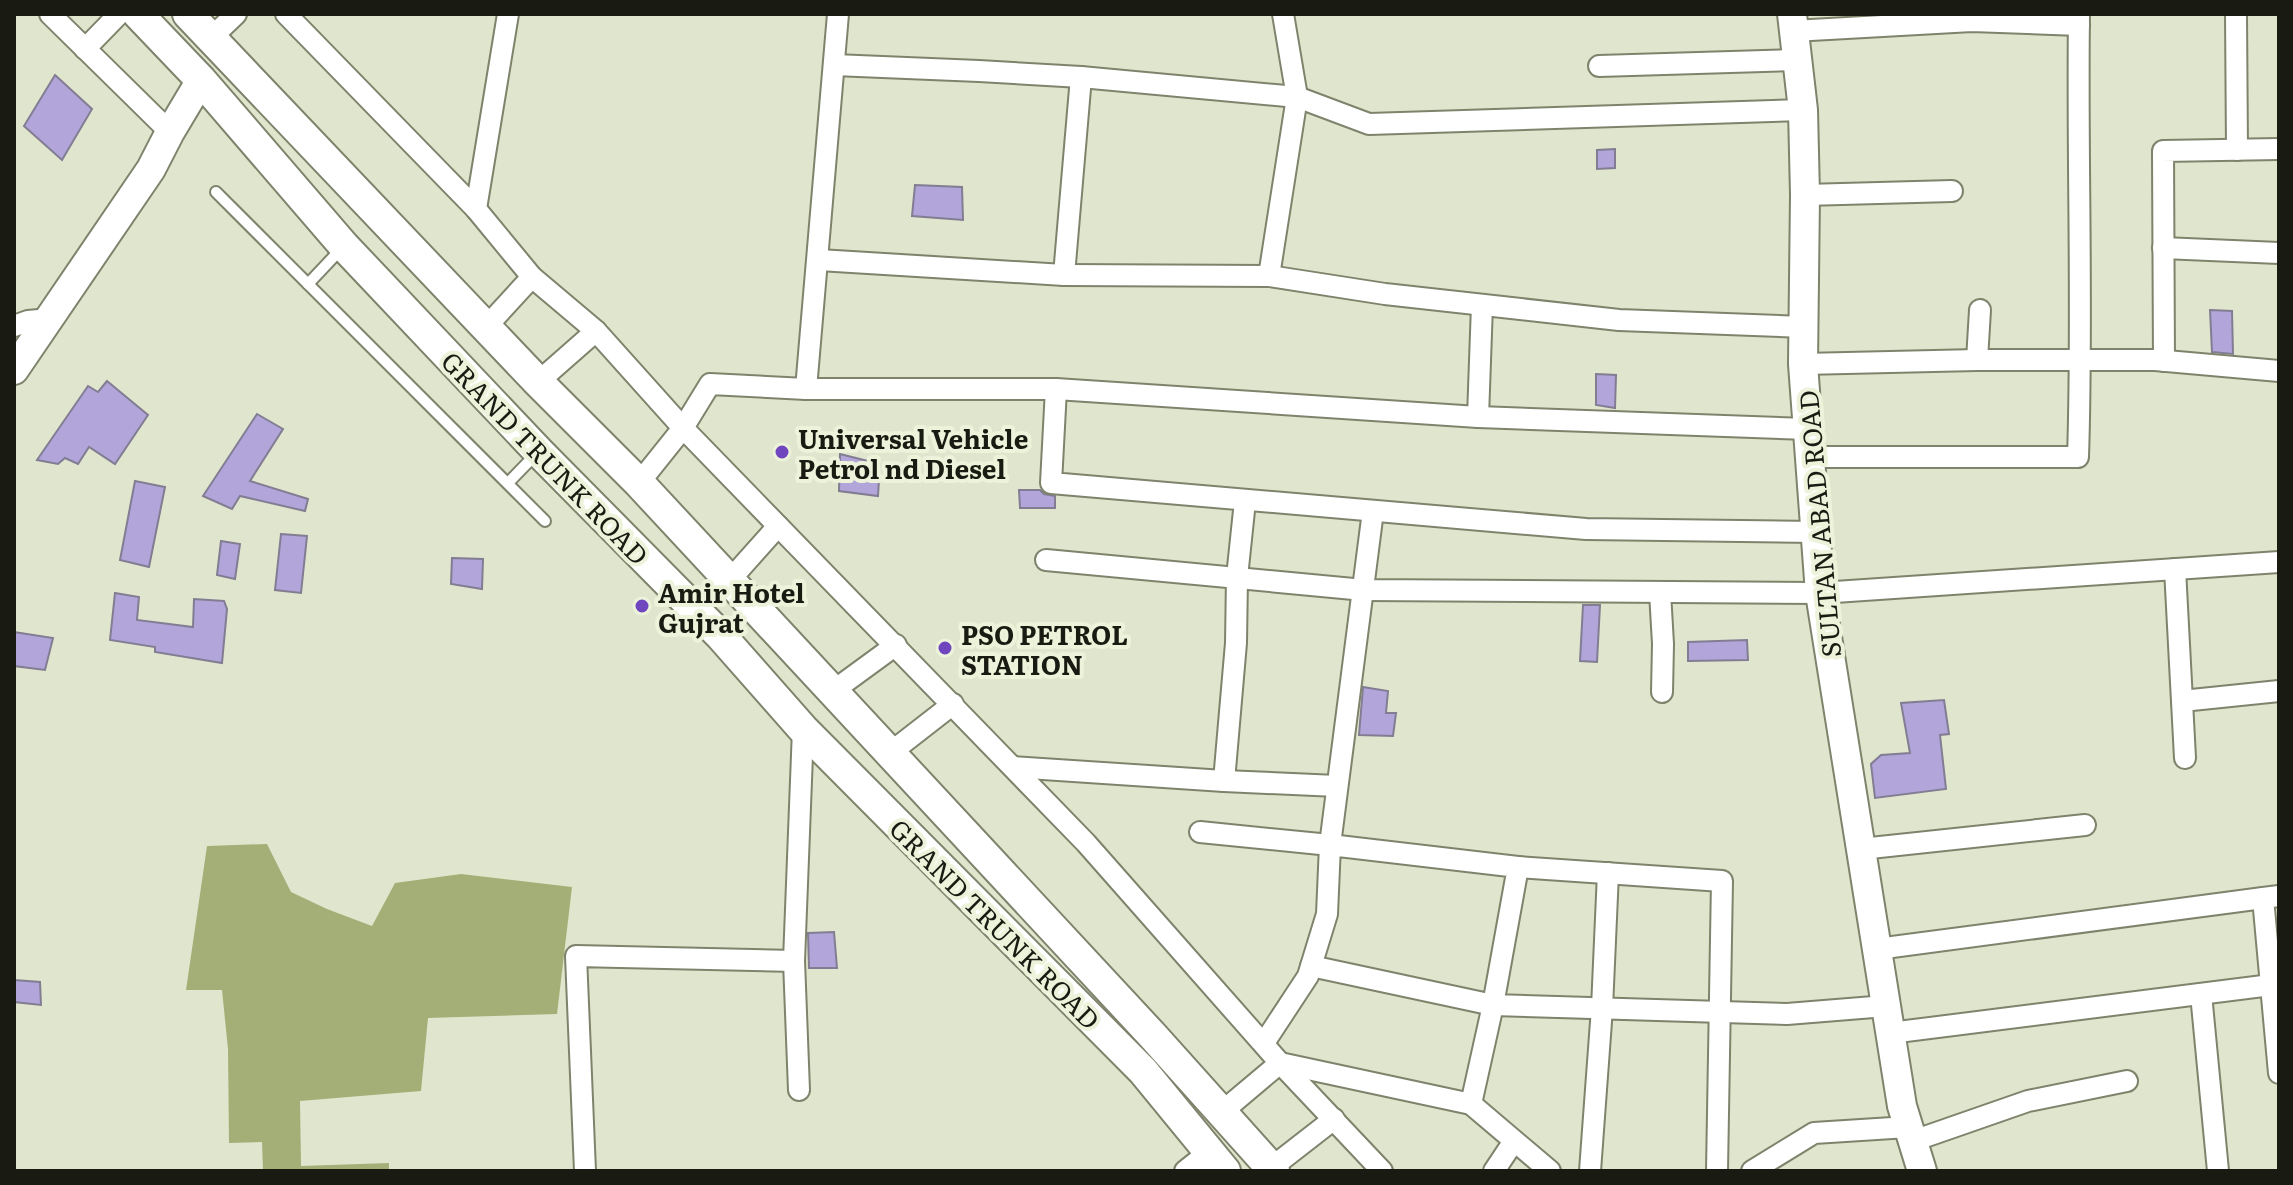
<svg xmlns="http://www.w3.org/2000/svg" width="2293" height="1185" viewBox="0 0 2293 1185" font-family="Literata,serif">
<rect width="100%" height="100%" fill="#e0e6cd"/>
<polygon fill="#a4af78" points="267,844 291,892 327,909 372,926 395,883 461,874 572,887 557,1014 428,1018 421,1091 300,1101 301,1166 389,1163 389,1171 263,1171 262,1142 229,1143 228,1049 222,990 186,990 207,846"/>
<g fill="#b1a5d9" stroke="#827d93" stroke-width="2">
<polygon points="55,75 92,109 62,160 24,126"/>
<polygon points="1615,149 1615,168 1597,169 1597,150"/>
<polygon points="915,185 962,187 963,220 912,216"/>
<polygon points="2210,310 2232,311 2233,354 2212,352"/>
<polygon points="1596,374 1616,375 1615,408 1596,405"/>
<polygon points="107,381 148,415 115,464 89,447 78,464 65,458 58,464 37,460 88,386 98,392"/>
<polygon points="257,414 283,429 250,481 308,499 305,511 240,496 232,509 203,496"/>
<polygon points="840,454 880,464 878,496 839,491"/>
<polygon points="135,481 165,487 149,567 120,560"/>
<polygon points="1019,490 1040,490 1044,494 1055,496 1055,508 1020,508"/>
<polygon points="281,534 307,536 301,593 275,590"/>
<polygon points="221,541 240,544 235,579 217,575"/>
<polygon points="452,558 483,559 482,589 451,584"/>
<polygon points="115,593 139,597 137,620 193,627 194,599 224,601 227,609 222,663 155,652 155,647 110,640"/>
<polygon points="1583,605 1600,605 1597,662 1580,661"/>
<polygon points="14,632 53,638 45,670 14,666"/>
<polygon points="1747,640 1748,660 1688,661 1688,642"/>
<polygon points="1363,687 1388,691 1386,713 1396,713 1393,736 1359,735"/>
<polygon points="1944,700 1949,734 1940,735 1946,789 1875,798 1871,764 1881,755 1910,753 1901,703"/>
<polygon points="834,932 837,968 809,968 808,933"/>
<polygon points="14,980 40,982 41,1005 14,1002"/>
</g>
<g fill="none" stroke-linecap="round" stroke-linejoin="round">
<g stroke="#7e836c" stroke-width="14">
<g id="lane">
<polyline points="216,192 545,521"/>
<polyline points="308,284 342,248"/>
<polyline points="508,483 537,453"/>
</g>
</g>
<g stroke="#7e836c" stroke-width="24">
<g id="street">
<polyline points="50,14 170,132"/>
<polyline points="286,14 476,209 532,277 596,331 683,428 1086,843 1280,1063 1382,1171"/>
<polyline points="2236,14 2237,150"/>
<polyline points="1793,31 1972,21 2079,25"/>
<polyline points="211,38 236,14"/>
<polyline points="85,49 119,14"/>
<polyline points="834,65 979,71 1081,77 1297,97 1369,124 1803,110"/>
<polyline points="1599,66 1796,60"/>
<polyline points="1805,195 1952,191"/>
<polyline points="476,209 508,14"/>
<polyline points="2163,248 2279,253"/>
<polyline points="819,260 1064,275 1081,77"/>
<polyline points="1064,275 1269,276 1297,97 1283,14"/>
<polyline points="1269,276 1385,294 1619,320 1804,327"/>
<polyline points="14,326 28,321 50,319"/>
<polyline points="486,327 532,277"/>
<polyline points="1977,360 1980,310"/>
<polyline points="2164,361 2163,151 2279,149"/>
<polyline points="1803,364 1977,360 2155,360 2279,371"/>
<polyline points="538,382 596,331"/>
<polyline points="806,389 1056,389 1051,483 1586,529 1815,532"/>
<polyline points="1056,389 1478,417 1808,429"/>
<polyline points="1478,417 1482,305"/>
<path d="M1810 457H2078C2083 309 2077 162 2079 14"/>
<polyline points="639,483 683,428 710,384 806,389 838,14"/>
<polyline points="1046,560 1364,590 1820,593 2279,562"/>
<polyline points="2175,569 2185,758"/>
<polyline points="729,581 778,526"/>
<polyline points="1660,592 1663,644 1662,692"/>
<polyline points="833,691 896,645"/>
<polyline points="2182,701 2279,691"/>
<polyline points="890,753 953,704"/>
<polyline points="1013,767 1224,781 1337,786"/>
<polyline points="1224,781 1236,643 1237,577 1245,501"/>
<polyline points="1200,832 1330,845 1373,511"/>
<polyline points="1861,849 2085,825"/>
<polyline points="1518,867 1722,881 1717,1171"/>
<polyline points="2279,896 2263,898 2279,1073"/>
<polyline points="1877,949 2263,898"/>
<polyline points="1311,966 1493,1005 1471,1104"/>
<polyline points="2201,994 2218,1171"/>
<polyline points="1890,1033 2279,984"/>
<polyline points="1264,1043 1308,976 1327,914 1330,845 1518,867 1493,1005 1787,1014 1886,1006"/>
<polyline points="799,1090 794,961 803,729"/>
<polyline points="1223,1111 1280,1063 1471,1104 1550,1171"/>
<polyline points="1913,1141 2028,1101 2127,1081"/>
<polyline points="1271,1168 1334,1119"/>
<polyline points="585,1171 576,956 794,961"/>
<polyline points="1185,1171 1209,1152"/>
<polyline points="1494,1171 1514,1141"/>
<polyline points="1590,1171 1602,1008 1608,873"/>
<polyline points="1752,1171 1814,1133 1908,1127"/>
</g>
</g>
<g stroke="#7e836c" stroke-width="32">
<g id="secondary">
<polyline points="1792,14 1803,110 1805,195 1803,364 1820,593 1902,1106 1922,1171"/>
<polyline points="14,370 151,169 170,132 201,80"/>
</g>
</g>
<g stroke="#7e836c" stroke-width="34">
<g id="primary">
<polyline points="138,14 201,80 344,246 539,452 721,636 803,729 1143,1071 1225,1171"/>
<polyline points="188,14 538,382 639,483 1153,1036 1274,1171"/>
</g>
</g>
<use href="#lane" stroke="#fff" stroke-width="10"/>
<use href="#street" stroke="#fff" stroke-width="20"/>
<use href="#secondary" stroke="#fff" stroke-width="28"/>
<use href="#primary" stroke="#fff" stroke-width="30"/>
</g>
<g fill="#7046bf" stroke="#edf3da" stroke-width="3">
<circle cx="782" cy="452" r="8"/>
<circle cx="642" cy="606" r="8"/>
<circle cx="945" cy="648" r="8"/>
</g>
<g text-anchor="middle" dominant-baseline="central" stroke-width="8" stroke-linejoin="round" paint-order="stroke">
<g font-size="26" font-weight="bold" fill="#191b12" stroke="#edf3da" text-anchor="start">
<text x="798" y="437">Universal Vehicle<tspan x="798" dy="30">Petrol nd Diesel</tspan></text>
<text x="658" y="591">Amir Hotel<tspan x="658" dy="30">Gujrat</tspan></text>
<text x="961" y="633">PSO PETROL<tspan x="961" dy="30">STATION</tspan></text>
</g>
<g font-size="26" fill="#191b12" stroke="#edf3da">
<text transform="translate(546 457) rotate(46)">GRAND TRUNK ROAD</text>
<text transform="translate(1818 524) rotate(-95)">SULTAN ABAD ROAD</text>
<text transform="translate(996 923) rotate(45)">GRAND TRUNK ROAD</text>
</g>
</g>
<rect width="2293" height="1185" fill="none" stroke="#191b12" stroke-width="32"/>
</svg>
